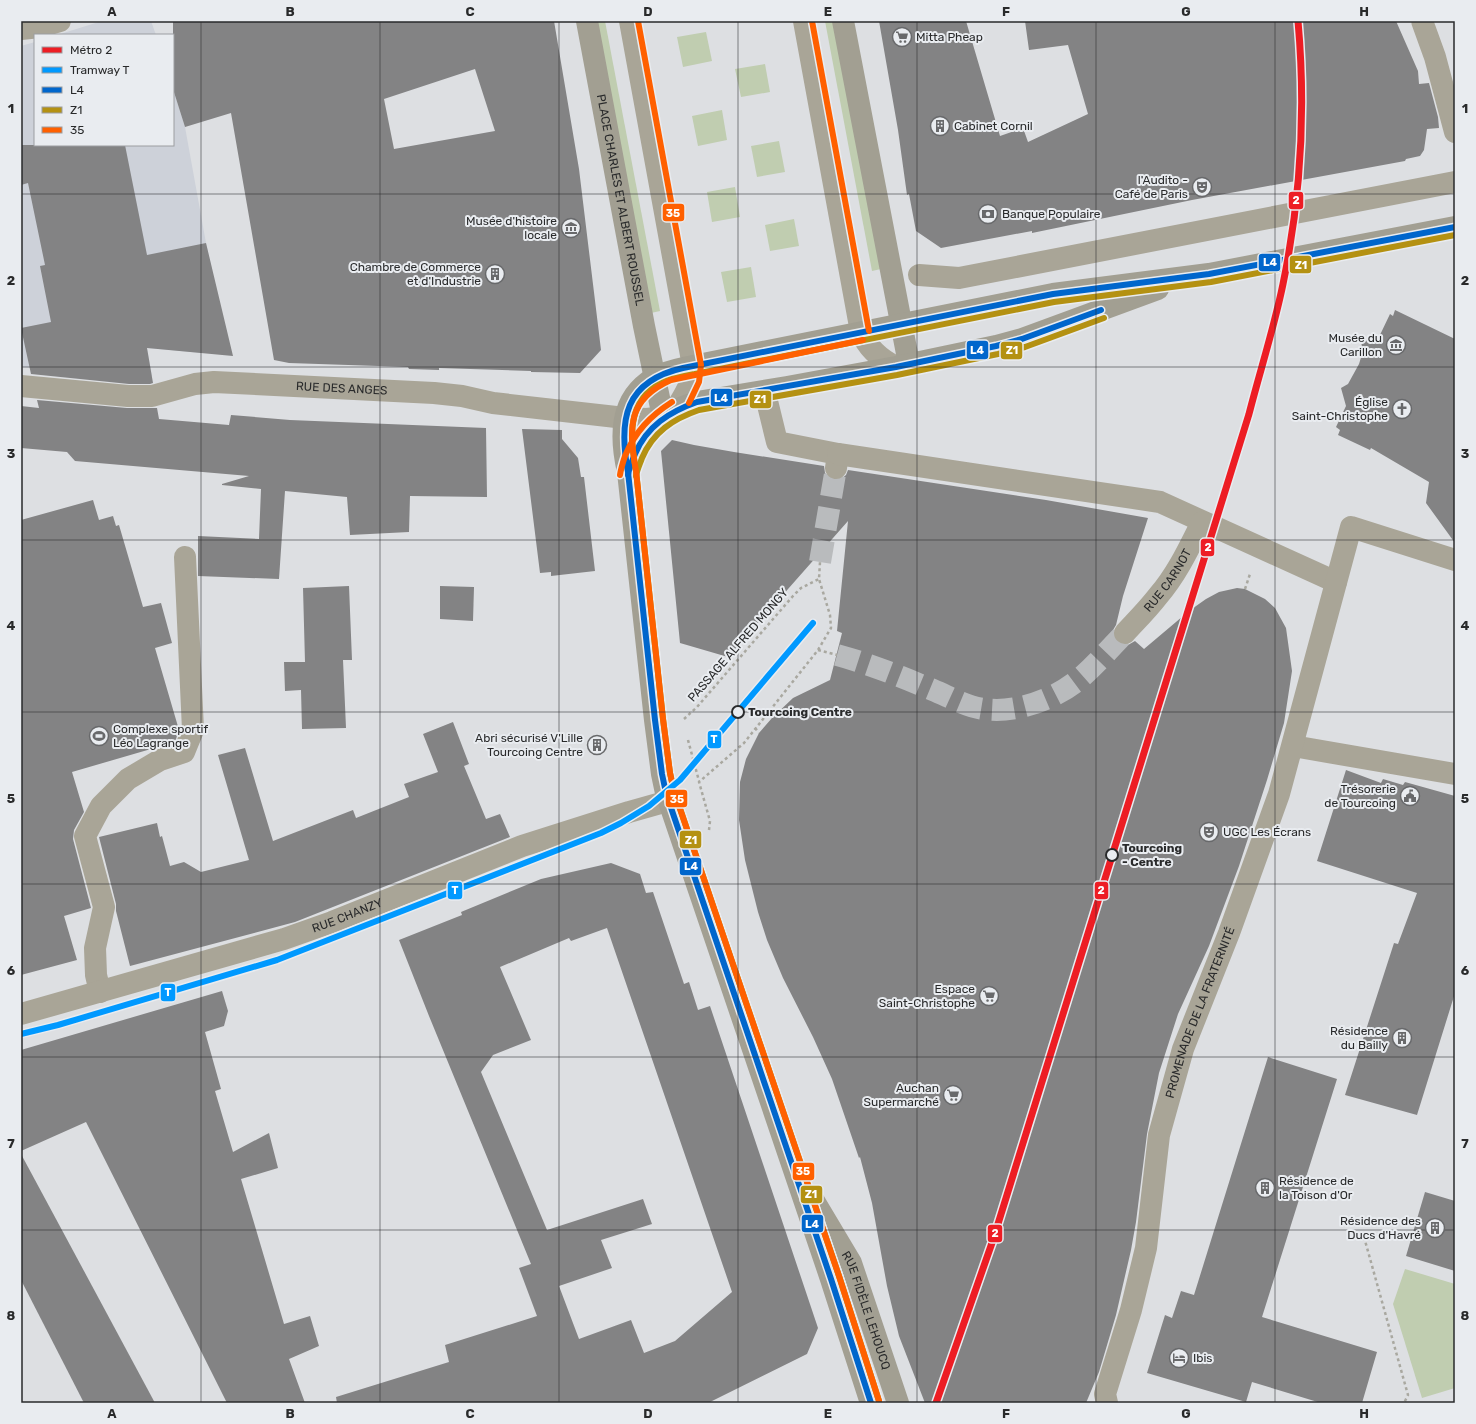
<svg xmlns="http://www.w3.org/2000/svg" width="1476" height="1424" viewBox="0 0 1476 1424" font-family="Rubik,sans-serif">
<rect width="100%" height="100%" fill="#dddfe2"/>
<g fill="#cdd1d9">
<polygon points="102,21 151,21 156,35 57,35"/>
<polygon points="35,42 35,145 173,145 173,89 185,127 206,243 212,270 211,299 203,353 147,348 152,376 21,367 21,46"/>
</g>
<g fill="#c0cdb0">
<polygon points="595,21 605,21 660,311 651,313"/>
<polygon points="825,21 834,21 881,269 872,271"/>
<polygon points="706,32 712,61 683,67 677,37"/>
<polygon points="765,64 770,92 741,97 735,69"/>
<polygon points="722,110 727,140 698,146 692,116"/>
<polygon points="779,141 785,172 757,177 751,146"/>
<polygon points="735,187 740,217 712,222 707,192"/>
<polygon points="794,219 799,246 770,251 765,225"/>
<polygon points="751,267 756,297 727,302 721,272"/>
<polygon points="1405,1269 1455,1284 1455,1388 1422,1398 1393,1304"/>
</g>
<g fill="#838384" fill-rule="evenodd">
<path d="M173 21H554L579 169 601 350 580 373 531 372V371L439 368V370L409 369 408 367 289 363 274 360 231 113 185 127 173 89ZM475 69 495 131 394 149 384 99Z"/>
<polygon points="879,21 966,21 1000,136 1023,128 1028,142 1088,114 1068,45 1029,50 1025,21 1396,21 1418,71 1419,84 1429,83 1438,117 1439,128 1427,129 1424,150 1420,156 1406,159 1405,161 1192,200 1032,233 1032,231 941,248 916,231 909,194 907,195 898,130"/>
<polygon points="21,145 125,145 147,255 206,243 233,356 147,348 153,383 150,384 129,384 31,374 21,328 51,322 40,266 45,265 28,183 21,185"/>
<polygon points="1395,310 1455,339 1455,543 1426,503 1429,482 1371,448 1370,450 1338,435 1340,430 1336,427 1346,406 1341,388 1348,384 1359,364 1363,351 1361,342 1379,337 1390,314 1393,316"/>
<polygon points="37,400 127,408 157,408 159,419 229,425 231,415 290,420 486,428 487,497 410,496 409,532 350,535 347,497 285,491 279,579 198,576 198,536 259,539 261,489 222,485 222,484 249,476 75,461 67,452 21,448 21,406 39,408"/>
<polygon points="522,429 562,430 562,439 578,458 581,477 584,477 595,571 551,576 551,572 540,573"/>
<polygon points="672,440 694,445 734,452 824,466 825,473 829,478 834,480 841,479 846,475 848,470 1046,500 1148,518 1123,596 1116,625 1113,630 1113,637 1117,642 1123,645 1128,645 1135,641 1144,649 1189,611 1206,599 1219,592 1237,588 1245,589 1265,599 1275,608 1286,628 1292,671 1284,723 1267,780 1239,866 1209,946 1178,1014 1159,1073 1147,1134 1136,1222 1131,1250 1116,1315 1099,1372 1086,1403 925,1403 899,1336 887,1286 872,1203 860,1157 859,1158 832,1079 813,1037 783,978 767,940 758,912 745,860 739,820 740,782 746,759 759,733 772,718 793,698 830,680 842,633 837,631 848,521 728,657 680,643 661,451"/>
<polygon points="93,500 99,520 113,516 116,526 119,525 143,607 161,603 172,643 155,648 179,730 175,742 72,772 84,812 74,830 73,839 91,908 64,916 77,960 21,975 21,520"/>
<polygon points="349,586 352,660 343,660 346,728 302,729 301,690 285,691 284,662 305,662 303,588"/>
<polygon points="440,586 474,587 473,621 440,619"/>
<polygon points="453,722 469,764 464,766 486,819 500,814 510,837 295,922 130,966 116,911 116,904 99,837 157,823 160,837 162,836 170,866 184,862 201,872 249,860 218,755 245,748 273,841 353,810 356,818 409,797 404,784 438,772 423,734"/>
<polygon points="1346,770 1381,783 1383,779 1403,785 1405,782 1455,796 1455,993 1417,1115 1345,1095 1394,943 1398,944 1417,893 1317,861"/>
<path d="M611 863 640 874 646 893 653 892 684 984 689 982 698 1010 710 1006 818 1328 807 1354 708 1403H337L336 1397 449 1362 445 1345 537 1316 519 1268 531 1264 429 1016 399 940 462 915 461 912 541 879ZM607 928 732 1292 675 1341 644 1353 631 1320 579 1339 559 1286 612 1268 601 1240 652 1224 643 1199 547 1230 481 1072 493 1055 531 1040 500 967 569 938 571 941Z"/>
<polygon points="222,991 228,1011 224,1026 205,1032 221,1089 215,1091 233,1152 269,1133 278,1168 241,1179 284,1324 310,1316 319,1346 289,1359 305,1403 227,1403 86,1122 21,1151 21,1050"/>
<polygon points="1268,1057 1337,1079 1262,1317 1377,1352 1362,1403 1321,1403 1252,1382 1246,1402 1147,1373 1165,1315 1172,1318 1181,1291 1194,1295"/>
<polygon points="21,1154 84,1271 155,1403 84,1403 21,1280"/>
<polygon points="1425,1192 1455,1201 1455,1271 1406,1256"/>
</g>
<g fill="none" stroke-linecap="round" stroke-linejoin="round">
<g stroke="#b9bbbd" stroke-width="22" stroke-dasharray="22 11" stroke-linecap="butt">
<polyline points="820,562 836,468"/>
<path d="M837 655C870 664 902 677 933 690 950 697 967 707 984 709 1015 714 1055 699 1078 680 1095 666 1110 648 1125 633"/>
</g>
<g stroke="#a9a8a0" stroke-width="2.5" stroke-dasharray="3 3" stroke-linecap="butt">
<polyline points="1245,589 1250,574"/>
<polyline points="818,650 837,655"/>
<polyline points="684,719 697,707 793,596 801,588 819,579"/>
<polyline points="755,728 759,733"/>
<polyline points="688,740 699,781"/>
<polyline points="709,830 710,821 699,782 744,743 818,650 831,628 830,615 819,579 820,562"/>
<polyline points="1364,1237 1408,1395 1404,1403"/>
</g>
<g stroke="#a9a597" stroke-width="22">
<path d="M630 21 693 366C693 383 684 395 676 409"/>
<path d="M804 21 861 332C868 349 880 359 896 367"/>
<polyline points="1422,21 1435,57 1455,132"/>
<polyline points="21,29 40,27 60,21"/>
<polyline points="919,275 959,278 1455,182"/>
<path id="s1" d="M21 386 128 396H152L195 384 214 382 434 393 462 396 493 403 625 418 647 419 663 417"/>
<polyline points="767,401 777,442 838,454 836,468"/>
<polyline points="838,454 1160,502 1336,582"/>
<path id="s2" d="M1125 633C1136 621 1148 609 1158 596 1177 574 1189 548 1202 522"/>
<polyline points="1293,746 1455,774"/>
<polyline points="100,992 96,975 95,948 104,907 85,836 101,806 128,779 160,760 184,752 193,730 185,557"/>
<path id="s3" d="M21 1014 284 939 332 922 522 846 629 812 668 801"/>
<path id="s4" d="M1107 1403 1105 1394 1131 1310 1146 1248 1159 1135 1183 1049 1229 933 1279 794 1351 527 1455 560"/>
</g>
<g stroke="#a29f92" stroke-width="22">
<path id="s5" d="M587 21 644 326 663 417"/>
<polyline points="843,21 909,364"/>
<path d="M628 472C643 432 655 415 697 402L787 387 896 367 996 346 1022 339 1158 289"/>
<path id="s6" d="M814 1201 851 1263 898 1403"/>
<path d="M871 1403 831 1279 666 793 662 774 655 720 628 472C620 437 619 399 654 378 666 371 680 369 693 366L1053 294 1209 274 1455 227"/>
</g>
<g stroke="#e9ecf0" stroke-width="9">
<g id="bus-1">
<path d="M628 475C629 468 632 461 635 454 647 426 669 412 697 402L896 367 996 346 1022 339 1101 310"/>
<path d="M871 1403 831 1279 666 793 662 774 655 720 628 472C618 419 625 381 683 368L1053 294 1209 274 1455 227"/>
</g>
</g>
<g stroke="#e9ecf0" stroke-width="9">
<g id="bus-2">
<path d="M636 476C637 470 640 464 642 458 653 432 673 419 699 410L897 375 998 354 1025 347 1104 318"/>
<path d="M879 1401 839 1276 674 791 670 773 663 719 636 471C630 439 626 400 662 383 672 378 684 376 695 374L1054 302 1211 282 1455 235"/>
</g>
</g>
<g stroke="#e9ecf0" stroke-width="9">
<g id="bus-3">
<polyline points="638,21 701,365 699,382 689,403"/>
<polyline points="812,21 869,331"/>
<path d="M863 340 671 380C626 400 629 429 636 471L663 719 670 773 674 791 839 1276 879 1401"/>
<path d="M620 475C621 468 623 462 625 456 635 432 650 416 672 402"/>
</g>
</g>
<use href="#bus-1" stroke="#06c" stroke-width="6"/>
<use href="#bus-2" stroke="#b49112" stroke-width="6"/>
<use href="#bus-3" stroke="#ff6000" stroke-width="6"/>
<g stroke="#e9ecf0" stroke-width="9">
<polyline id="tram-1" points="21,1034 58,1025 277,960 601,833 621,823 649,806 680,780 813,623"/>
</g>
<use href="#tram-1" stroke="#09f" stroke-width="6"/>
<g stroke="#e9ecf0" stroke-width="10">
<path id="metro-1" d="M936 1403 993 1240 1249 414C1260 371 1274 328 1283 284 1301 197 1306 110 1298 21"/>
</g>
<use href="#metro-1" stroke="#ed1d24" stroke-width="7"/>
</g>
<path fill="none" stroke="#292a2b" stroke-width="1" stroke-opacity="0.55" d="M201 21V1403M380 21V1403M559 21V1403M738 21V1403M917 21V1403M1096 21V1403M1275 21V1403M21 194H1455M21 367H1455M21 540H1455M21 712H1455M21 884H1455M21 1057H1455M21 1230H1455"/>
<defs>
<g id="supermarket-ring" transform="scale(1)"><circle r="9.5" fill="#e9ecf0" stroke="#68696b" stroke-width="1.5"/><path d="M-6-5.5h2.5l.6 2H6L4.5 2H-2.5L-4.4-4H-6ZM-1.5 3.2a1.3 1.3 0 1 0 .1 0ZM3 3.2a1.3 1.3 0 1 0 .1 0Z" fill="#68696b"/></g>
<g id="building-ring" transform="scale(1)"><circle r="9.5" fill="#e9ecf0" stroke="#68696b" stroke-width="1.5"/><path d="M-4-6H4V6H1V3H-1V6H-4ZM-2.5-4.3h1.7v1.8h-1.7ZM.8-4.3h1.7v1.8H.8ZM-2.5-1h1.7V.8h-1.7ZM.8-1h1.7V.8H.8Z" fill="#68696b"/></g>
<g id="theatre-ring" transform="scale(1)"><circle r="9.5" fill="#e9ecf0" stroke="#68696b" stroke-width="1.5"/><path d="M-5-5.5Q0-4 5-5.5V0Q5 5 0 6Q-5 5-5 0ZM-3.3-2.5H-1v1.5H-3.3ZM1-2.5H3.3v1.5H1ZM-2.8 1Q0 5.5 2.8 1Z" fill="#68696b"/></g>
<g id="bank-ring" transform="scale(1)"><circle r="9.5" fill="#e9ecf0" stroke="#68696b" stroke-width="1.5"/><path d="M-6-4H6V4H-6ZM0-2.3a2.3 2.3 0 1 0 0 4.6a2.3 2.3 0 1 0 0-4.6Z" fill="#68696b"/></g>
<g id="museum-ring" transform="scale(1)"><circle r="9.5" fill="#e9ecf0" stroke="#68696b" stroke-width="1.5"/><path d="M0-6L6-3V-2H-6V-3ZM-5-1h2V3h-2ZM-1-1h2V3h-2ZM3-1h2V3H3ZM-6 4H6V6H-6Z" fill="#68696b"/></g>
<g id="church-ring" transform="scale(1)"><circle r="9.5" fill="#e9ecf0" stroke="#68696b" stroke-width="1.5"/><path d="M-1.2-6h2.4v3.5h3.3v2.4h-3.3V6h-2.4V-.1h-3.3v-2.4h3.3Z" fill="#68696b"/></g>
<g id="stadium-ring" transform="scale(1)"><circle r="9.5" fill="#e9ecf0" stroke="#68696b" stroke-width="1.5"/><path d="M0-5a6.5 5 0 1 0 0 10a6.5 5 0 1 0 0-10ZM-3.5-1.8h7v3.6h-7Z" fill="#68696b"/></g>
<g id="civic-ring" transform="scale(1)"><circle r="9.5" fill="#e9ecf0" stroke="#68696b" stroke-width="1.5"/><path d="M-.6-6.5H3V-4.5H.6V-3L4-1V1h2V6H-6V1h2V-1L-.6-3ZM-1.2 2.5V6h2.4V2.5Z" fill="#68696b"/></g>
<g id="hotel-ring" transform="scale(1)"><circle r="9.5" fill="#e9ecf0" stroke="#68696b" stroke-width="1.5"/><path d="M-6-4.5h1.5V1H6V5H4.5V3h-9V5H-6ZM-4 0a1.8 1.8 0 1 1 3.6 0ZM.5 0V-2.5h3Q6-2.5 6 0Z" fill="#68696b"/></g>
</defs>
<g fill-rule="evenodd">
<use href="#supermarket-ring" x="902" y="37"/>
<use href="#building-ring" x="940" y="126"/>
<use href="#theatre-ring" x="1202" y="187"/>
<use href="#bank-ring" x="988" y="214"/>
<use href="#museum-ring" x="571" y="228"/>
<use href="#building-ring" x="495" y="274"/>
<use href="#museum-ring" x="1396" y="345"/>
<use href="#church-ring" x="1402" y="409"/>
<use href="#stadium-ring" x="99" y="736"/>
<use href="#building-ring" x="597" y="745"/>
<use href="#civic-ring" x="1410" y="796"/>
<use href="#theatre-ring" x="1209" y="832"/>
<use href="#supermarket-ring" x="989" y="996"/>
<use href="#building-ring" x="1402" y="1038"/>
<use href="#supermarket-ring" x="953" y="1095"/>
<use href="#building-ring" x="1265" y="1188"/>
<use href="#building-ring" x="1435" y="1228"/>
<use href="#hotel-ring" x="1179" y="1358"/>
</g>
<g fill="#e9ecf0" stroke="#292a2b" stroke-width="2">
<circle cx="738" cy="712" r="6"/>
<circle cx="1112" cy="855" r="6"/>
</g>
<g text-anchor="middle" dominant-baseline="central" stroke-width="4" stroke-linejoin="round" paint-order="stroke">
<g font-size="12" fill="#292a2b" stroke="#e9ecf0" text-anchor="end">
<text x="916" y="37" text-anchor="start">Mitta Pheap</text>
<text x="954" y="126" text-anchor="start">Cabinet Cornil</text>
<text x="1188" y="180">l'Audito -<tspan x="1188" dy="14">Café de Paris</tspan></text>
<text x="1002" y="214" text-anchor="start">Banque Populaire</text>
<text x="557" y="221">Musée d'histoire<tspan x="557" dy="14">locale</tspan></text>
<text x="481" y="267">Chambre de Commerce<tspan x="481" dy="14">et d'Industrie</tspan></text>
<text x="1382" y="338">Musée du<tspan x="1382" dy="14">Carillon</tspan></text>
<text x="1388" y="402">Église<tspan x="1388" dy="14">Saint-Christophe</tspan></text>
<text x="113" y="729" text-anchor="start">Complexe sportif<tspan x="113" dy="14">Léo Lagrange</tspan></text>
<text x="583" y="738">Abri sécurisé V'Lille<tspan x="583" dy="14">Tourcoing Centre</tspan></text>
<text x="1396" y="789">Trésorerie<tspan x="1396" dy="14">de Tourcoing</tspan></text>
<text x="1223" y="832" text-anchor="start">UGC Les Écrans</text>
<text x="975" y="989">Espace<tspan x="975" dy="14">Saint-Christophe</tspan></text>
<text x="1388" y="1031">Résidence<tspan x="1388" dy="14">du Bailly</tspan></text>
<text x="939" y="1088">Auchan<tspan x="939" dy="14">Supermarché</tspan></text>
<text x="1279" y="1181" text-anchor="start">Résidence de<tspan x="1279" dy="14">la Toison d'Or</tspan></text>
<text x="1421" y="1221">Résidence des<tspan x="1421" dy="14">Ducs d'Havré</tspan></text>
<text x="1193" y="1358" text-anchor="start">Ibis</text>
</g>
<g font-size="12" fill="#292a2b" stroke="#e9ecf0">
<text stroke="none"><textPath href="#s5" startOffset="182">PLACE CHARLES ET ALBERT ROUSSEL</textPath></text>
<text stroke="none"><textPath href="#s1" startOffset="323">RUE DES ANGES</textPath></text>
<text stroke="none"><textPath href="#s2" startOffset="68">RUE CARNOT</textPath></text>
<text transform="translate(738 645) rotate(-49)">PASSAGE ALFRED MONGY</text>
<text stroke="none"><textPath href="#s3" startOffset="341">RUE CHANZY</textPath></text>
<text stroke="none"><textPath href="#s4" startOffset="404">PROMENADE DE LA FRATERNITÉ</textPath></text>
<text stroke="none"><textPath href="#s6" startOffset="122">RUE FIDÈLE LEHOUCQ</textPath></text>
</g>
<g font-size="12" font-weight="bold" fill="#292a2b" stroke="#e9ecf0" text-anchor="start">
<text x="748" y="712">Tourcoing Centre</text>
<text x="1122" y="848">Tourcoing<tspan x="1122" dy="14">- Centre</tspan></text>
</g>
</g>
<g stroke="#e9ecf0" stroke-width="1.5">
<rect x="1288" y="191" width="16" height="19" rx="4" fill="#ed1d24"/>
<rect x="662" y="203" width="23" height="19" rx="4" fill="#ff6000"/>
<rect x="1258" y="253" width="23" height="19" rx="4" fill="#06c"/>
<rect x="1289" y="255" width="23" height="19" rx="4" fill="#b49112"/>
<rect x="966" y="340" width="23" height="20" rx="4" fill="#06c"/>
<rect x="1000" y="341" width="23" height="19" rx="4" fill="#b49112"/>
<rect x="710" y="388" width="23" height="19" rx="4" fill="#06c"/>
<rect x="749" y="390" width="23" height="19" rx="4" fill="#b49112"/>
<rect x="1200" y="538" width="15" height="19" rx="4" fill="#ed1d24"/>
<rect x="707" y="730" width="15" height="19" rx="4" fill="#09f"/>
<rect x="665" y="789" width="23" height="19" rx="4" fill="#ff6000"/>
<rect x="679" y="830" width="23" height="19" rx="4" fill="#b49112"/>
<rect x="679" y="857" width="23" height="19" rx="4" fill="#06c"/>
<rect x="447" y="881" width="16" height="19" rx="4" fill="#09f"/>
<rect x="1094" y="881" width="15" height="19" rx="4" fill="#ed1d24"/>
<rect x="160" y="983" width="16" height="19" rx="4" fill="#09f"/>
<rect x="792" y="1162" width="23" height="19" rx="4" fill="#ff6000"/>
<rect x="800" y="1185" width="23" height="19" rx="4" fill="#b49112"/>
<rect x="801" y="1214" width="23" height="19" rx="4" fill="#06c"/>
<rect x="987" y="1224" width="16" height="19" rx="4" fill="#ed1d24"/>
</g>
<g font-size="11" text-anchor="middle" font-weight="bold" fill="#fff">
<text x="1296" y="204">2</text>
<text x="673" y="217">35</text>
<text x="1270" y="266">L4</text>
<text x="1301" y="269">Z1</text>
<text x="977" y="354">L4</text>
<text x="1012" y="354">Z1</text>
<text x="721" y="402">L4</text>
<text x="760" y="403">Z1</text>
<text x="1208" y="551">2</text>
<text x="714" y="743">T</text>
<text x="677" y="803">35</text>
<text x="691" y="844">Z1</text>
<text x="691" y="870">L4</text>
<text x="455" y="894">T</text>
<text x="1101" y="894">2</text>
<text x="168" y="996">T</text>
<text x="803" y="1175">35</text>
<text x="811" y="1198">Z1</text>
<text x="812" y="1228">L4</text>
<text x="995" y="1237">2</text>
</g>
<rect width="1476" height="1424" fill="none" stroke="#e9ecf0" stroke-width="44"/>
<rect x="34" y="34" width="140" height="112" fill="#e9ecf0" stroke="#9c9ea1"/>
<rect x="42" y="47" width="20" height="6" fill="#ed1d24" stroke="#9c9ea1"/>
<text x="70" y="54" font-size="12" fill="#292a2b">Métro 2</text>
<rect x="42" y="67" width="20" height="6" fill="#0099ff" stroke="#9c9ea1"/>
<text x="70" y="74" font-size="12" fill="#292a2b">Tramway T</text>
<rect x="42" y="87" width="20" height="6" fill="#0066cc" stroke="#9c9ea1"/>
<text x="70" y="94" font-size="12" fill="#292a2b">L4</text>
<rect x="42" y="107" width="20" height="6" fill="#b49112" stroke="#9c9ea1"/>
<text x="70" y="114" font-size="12" fill="#292a2b">Z1</text>
<rect x="42" y="127" width="20" height="6" fill="#ff6000" stroke="#9c9ea1"/>
<text x="70" y="134" font-size="12" fill="#292a2b">35</text>
<rect x="22" y="22" width="1432" height="1380" fill="none" stroke="#292a2b" stroke-width="1.5"/>
<g font-size="13" text-anchor="middle" font-weight="bold" fill="#292a2b">
<text x="112" y="16">A</text>
<text x="290" y="16">B</text>
<text x="470" y="16">C</text>
<text x="648" y="16">D</text>
<text x="828" y="16">E</text>
<text x="1006" y="16">F</text>
<text x="1186" y="16">G</text>
<text x="1364" y="16">H</text>
<text x="11" y="113">1</text>
<text x="1465" y="113">1</text>
<text x="11" y="285">2</text>
<text x="1465" y="285">2</text>
<text x="11" y="458">3</text>
<text x="1465" y="458">3</text>
<text x="11" y="630">4</text>
<text x="1465" y="630">4</text>
<text x="11" y="803">5</text>
<text x="1465" y="803">5</text>
<text x="11" y="975">6</text>
<text x="1465" y="975">6</text>
<text x="11" y="1148">7</text>
<text x="1465" y="1148">7</text>
<text x="11" y="1320">8</text>
<text x="1465" y="1320">8</text>
<text x="112" y="1418">A</text>
<text x="290" y="1418">B</text>
<text x="470" y="1418">C</text>
<text x="648" y="1418">D</text>
<text x="828" y="1418">E</text>
<text x="1006" y="1418">F</text>
<text x="1186" y="1418">G</text>
<text x="1364" y="1418">H</text>
</g>
</svg>
